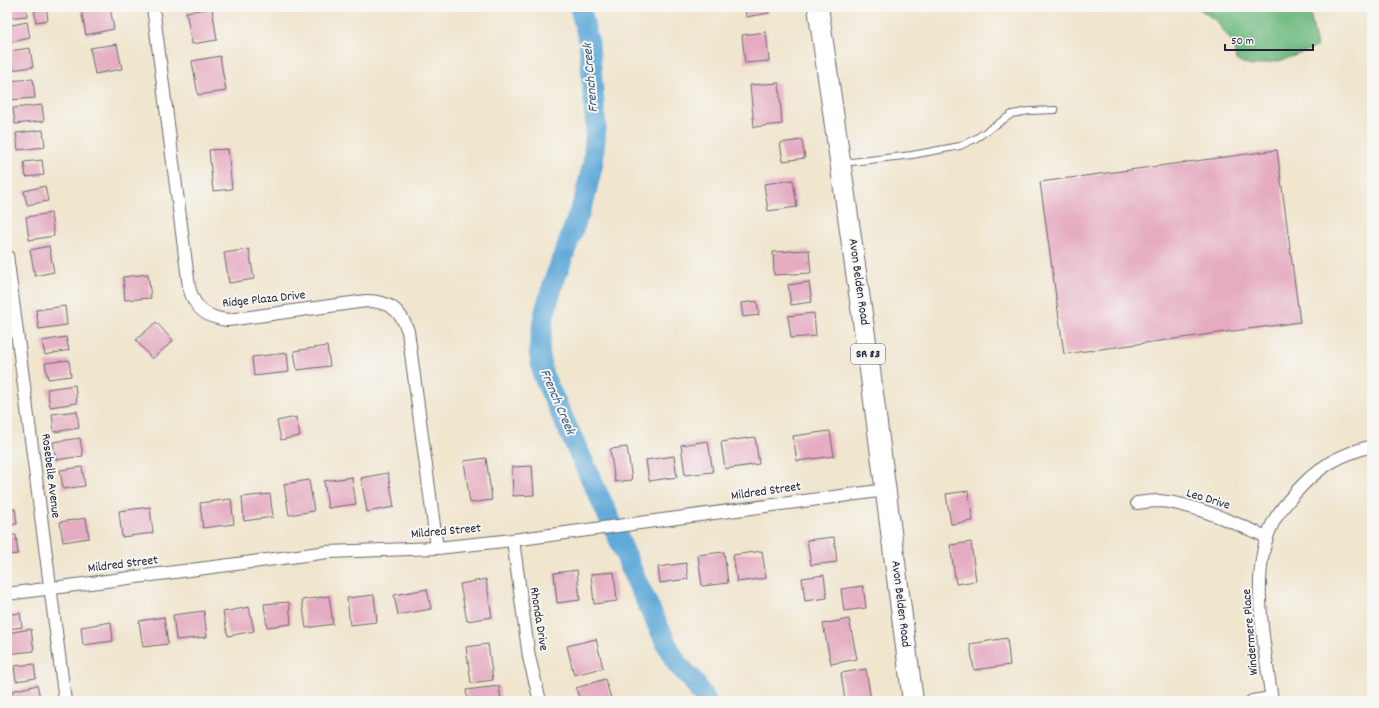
<svg xmlns="http://www.w3.org/2000/svg" width="1379" height="708" viewBox="0 0 1379 708" font-family="Dekko,sans-serif">
<rect width="100%" height="100%" fill="#f6f6f2"/>
<filter id="ink" filterUnits="userSpaceOnUse"><feTurbulence type="fractalNoise" baseFrequency=".025" numOctaves="2"/><feDisplacementMap in="SourceGraphic" scale="8" xChannelSelector="R" yChannelSelector="G"/><feConvolveMatrix kernelMatrix="1 2 1 2 8 2 1 2 1" color-interpolation-filters="sRGB"/></filter>
<filter id="wash" filterUnits="userSpaceOnUse"><feTurbulence type="fractalNoise" baseFrequency=".012" numOctaves="4" result="noise"/><feDisplacementMap in="SourceGraphic" scale="16" xChannelSelector="R" yChannelSelector="G"/><feGaussianBlur stdDeviation="0.9" result="paint"/><feColorMatrix in="noise" values="0 0 0 0 0 0 0 0 0 0 0 0 0 0 0 0 0 1.4 0 .05"/><feComposite in="paint" operator="in"/></filter>
<g filter="url(#wash)">
<rect width="100%" height="100%" fill="#f0e5cd"/>
<polygon fill="#72bc82" stroke="#4a6f5e" points="1197,7 1309,7 1317,47 1283,60 1251,66 1236,60 1233,43 1216,21"/>
<g fill="none" stroke-linecap="round" stroke-linejoin="round">
<polyline stroke="#62aad9" stroke-width="21" points="580,7 589,43 596,127 593,163 584,200 554,281 544,315 539,350 543,375 618,537 636,580 670,651 678,665 691,678 706,701"/>
</g>
<g id="blocks">
<g fill="#e5abc1">
<polygon points="7,7 26,7 27,16 7,18"/>
<polygon points="34,7 46,7 48,20 36,22"/>
<polygon points="94,7 110,7 114,29 86,35 81,9"/>
<polygon points="745,7 768,7 769,13 746,17"/>
<polygon points="212,8 217,40 192,44 186,12"/>
<polygon points="27,22 30,38 7,43 7,26"/>
<polygon points="766,32 769,61 745,63 742,35"/>
<polygon points="117,44 122,69 95,74 90,48"/>
<polygon points="30,48 33,67 11,70 9,51"/>
<polygon points="220,56 226,91 198,95 192,61"/>
<polygon points="33,79 35,98 10,100 7,81"/>
<polygon points="779,83 782,124 754,127 750,85"/>
<polygon points="42,105 44,121 15,124 13,108"/>
<polygon points="43,130 45,147 18,150 16,133"/>
<polygon points="802,140 805,158 783,161 780,143"/>
<polygon points="228,149 232,189 213,191 209,150"/>
<polygon points="1277,150 1300,322 1064,354 1040,182"/>
<polygon points="42,160 44,175 26,177 24,162"/>
<polygon points="793,180 797,207 768,211 764,184"/>
<polygon points="45,186 48,201 27,205 24,191"/>
<polygon points="51,213 54,236 29,240 26,217"/>
<polygon points="49,246 54,272 35,276 30,250"/>
<polygon points="249,249 254,279 229,283 224,253"/>
<polygon points="809,250 811,273 774,275 773,252"/>
<polygon points="148,274 151,298 125,300 123,277"/>
<polygon points="809,282 812,302 791,305 788,285"/>
<polygon points="757,301 759,315 743,317 741,303"/>
<polygon points="65,306 67,325 39,329 36,310"/>
<polygon points="814,313 816,336 791,338 788,316"/>
<polygon points="156,322 173,341 152,359 136,340"/>
<polygon points="66,337 69,350 45,355 42,341"/>
<polygon points="327,346 330,366 297,370 294,351"/>
<polygon points="287,353 289,372 254,376 252,357"/>
<polygon points="69,360 71,376 48,379 45,363"/>
<polygon points="75,385 77,403 50,407 47,389"/>
<polygon points="77,411 79,428 54,432 52,414"/>
<polygon points="296,417 300,436 281,440 277,421"/>
<polygon points="830,431 834,456 797,461 793,436"/>
<polygon points="755,437 759,464 725,469 721,442"/>
<polygon points="80,438 83,456 56,460 53,442"/>
<polygon points="708,441 713,472 685,475 681,445"/>
<polygon points="627,447 632,480 615,482 610,449"/>
<polygon points="674,456 677,477 649,481 646,460"/>
<polygon points="486,458 492,500 470,503 464,461"/>
<polygon points="532,466 534,495 513,496 512,467"/>
<polygon points="82,467 85,486 63,489 60,470"/>
<polygon points="388,473 394,507 367,512 361,478"/>
<polygon points="352,477 356,504 328,508 324,481"/>
<polygon points="309,480 314,511 289,515 284,484"/>
<polygon points="7,481 9,481 11,497 7,497"/>
<polygon points="968,491 973,521 951,524 946,494"/>
<polygon points="270,494 273,517 244,521 242,497"/>
<polygon points="231,499 234,524 203,528 200,503"/>
<polygon points="150,507 153,533 122,537 119,511"/>
<polygon points="15,509 17,524 7,525 7,510"/>
<polygon points="86,518 89,538 63,542 60,522"/>
<polygon points="16,535 18,554 7,555 7,536"/>
<polygon points="834,537 837,562 811,565 807,540"/>
<polygon points="971,542 976,581 956,584 950,545"/>
<polygon points="762,551 766,578 737,582 733,555"/>
<polygon points="724,552 728,583 702,586 698,555"/>
<polygon points="686,563 688,579 660,583 658,567"/>
<polygon points="577,570 580,600 557,603 554,573"/>
<polygon points="614,572 617,601 594,604 591,574"/>
<polygon points="824,575 827,598 805,601 802,578"/>
<polygon points="486,579 492,617 467,621 460,584"/>
<polygon points="863,586 866,608 844,611 841,589"/>
<polygon points="427,589 431,609 398,615 394,595"/>
<polygon points="374,595 377,622 350,625 347,598"/>
<polygon points="329,596 333,624 306,628 302,600"/>
<polygon points="289,602 291,624 267,627 264,604"/>
<polygon points="249,607 254,631 228,636 223,612"/>
<polygon points="204,611 207,637 176,640 173,615"/>
<polygon points="20,613 22,627 7,629 7,615"/>
<polygon points="164,617 168,644 143,647 139,621"/>
<polygon points="849,619 857,659 831,664 823,624"/>
<polygon points="111,622 113,641 83,645 81,627"/>
<polygon points="31,629 34,651 7,654 7,633"/>
<polygon points="1007,638 1010,665 974,670 970,644"/>
<polygon points="596,639 603,668 574,675 567,646"/>
<polygon points="488,644 493,680 471,683 466,647"/>
<polygon points="34,664 36,678 16,681 14,666"/>
<polygon points="866,669 871,701 845,701 841,673"/>
<polygon points="605,679 612,701 580,701 576,688"/>
<polygon points="37,685 41,701 15,701 12,691"/>
<polygon points="499,686 501,701 468,701 466,690"/>
</g>
</g>
</g>
<g filter="url(#ink)">
<use href="#blocks" fill-opacity="0" stroke="#6a666e" stroke-width="1"/>
<g fill="none" stroke-linecap="round" stroke-linejoin="round">
<g stroke="#6a666e" stroke-width="8">
<polyline id="lane" points="843,163 912,155 960,146 975,139 1012,114 1029,111 1055,110"/>
</g>
<g stroke="#6a666e" stroke-width="14">
<g id="street">
<path d="M153 7 189 287C194 308 206 318 228 320L366 301C389 301 400 309 408 331L437 548"/>
<polyline points="7,255 65,701"/>
<path d="M1137 503C1144 502 1152 501 1159 501 1192 503 1237 524 1267 537"/>
<polyline points="513,540 529,657 540,701"/>
<polyline points="7,594 328,552 437,548 513,540 886,490"/>
<polyline points="1252,701 1272,698"/>
<path d="M1272 701C1265 647 1247 568 1275 519 1281 509 1288 501 1296 492 1319 466 1339 455 1372 446"/>
</g>
</g>
<g stroke="#6a666e" stroke-width="22">
<polyline id="primary" points="818,7 870,370 913,701"/>
</g>
<use href="#lane" stroke="#fff" stroke-width="6"/>
<use href="#street" stroke="#fff" stroke-width="12"/>
<use href="#primary" stroke="#fff" stroke-width="20"/>
</g>
</g>
<g text-anchor="middle" dominant-baseline="central" stroke-width="4" stroke-linejoin="round" paint-order="stroke">
<rect fill="#f6f6f2" stroke="#626272" stroke-width="1" x="851" y="344" width="34" height="20" rx="3"/>
<g font-size="12" font-weight="bold" fill="#22223b">
<text x="868" y="354">SR 83</text>
</g>
<g font-size="13" fill="#22223b" stroke="#f6f6f2">
<text transform="translate(858 282) rotate(82)">Avon Belden Road</text>
<text transform="translate(264 300) rotate(-6)">Ridge Plaza Drive</text>
<text transform="translate(50 476) rotate(83)">Rosebelle Avenue</text>
<text transform="translate(766 492) rotate(-8)">Mildred Street</text>
<text transform="translate(1208 500) rotate(17)">Leo Drive</text>
<text transform="translate(446 532) rotate(-5)">Mildred Street</text>
<text transform="translate(123 565) rotate(-7)">Mildred Street</text>
<text transform="translate(900 604) rotate(83)">Avon Belden Road</text>
<text transform="translate(538 619) rotate(81)">Rhonda Drive</text>
<text transform="translate(1251 632) rotate(-95)">Windermere Place</text>
</g>
<g font-size="14" font-style="italic" fill="#3c587a" stroke="#f6f6f2">
<text transform="translate(591 78) rotate(-95)">French Creek</text>
<text transform="translate(557 402) rotate(67)">French Creek</text>
</g>
</g>
<rect width="1379" height="708" fill="none" stroke="#f6f6f2" stroke-width="24"/>
<path d="M1225 44v6h88v-6" fill="none" stroke="#22223b" stroke-width="2"/>
<text x="1231" y="44" font-size="12" fill="#22223b" stroke="#f6f6f2" stroke-width="3" paint-order="stroke">50 m</text>
</svg>
